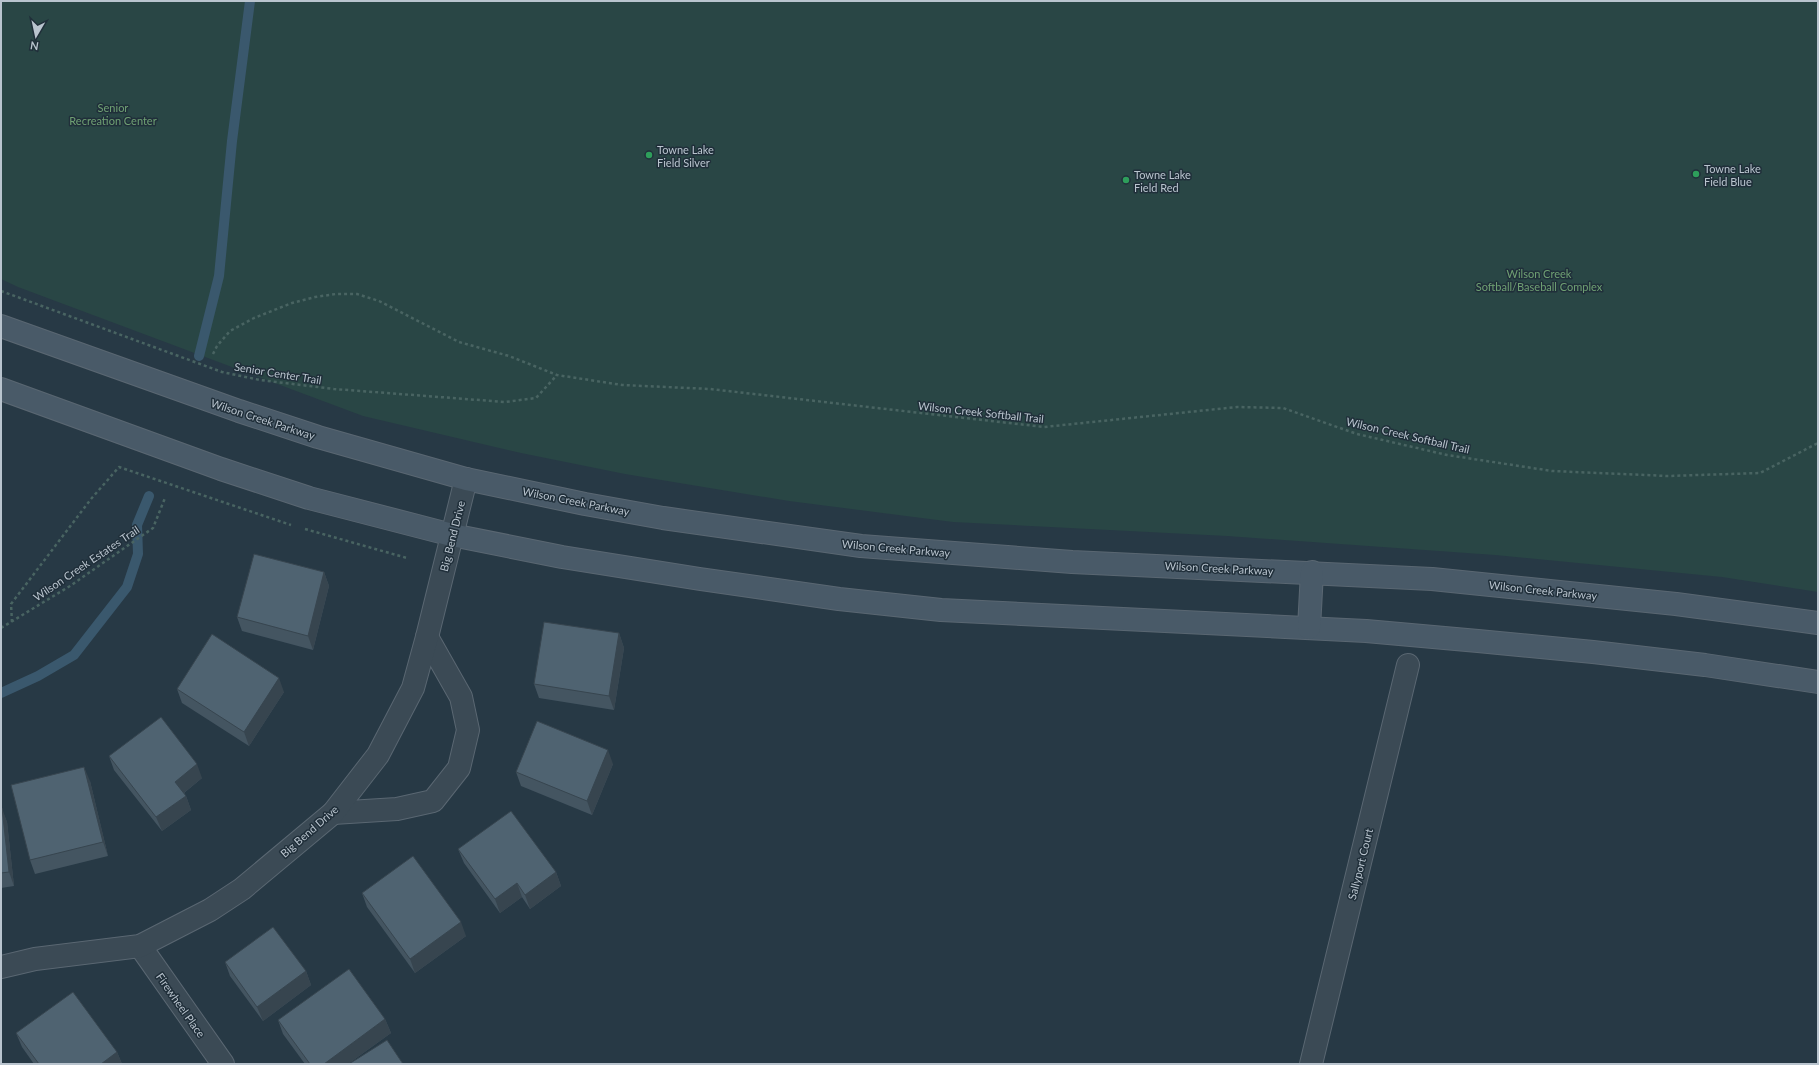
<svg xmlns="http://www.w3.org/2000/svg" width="1819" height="1065" viewBox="0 0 1819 1065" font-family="Lato,sans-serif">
<rect width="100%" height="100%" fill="#273945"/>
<polygon fill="#294645" points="1,1 1818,1 1818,592 1722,577 1495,555 1227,536 953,522 789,501 625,474 521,453 363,416 18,287 1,279"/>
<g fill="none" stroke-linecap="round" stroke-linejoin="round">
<g stroke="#3a586d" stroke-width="10">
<polyline points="199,356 219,276 232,141 250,1"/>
<polyline points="1,693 38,676 74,655 127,587 138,554 137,525 149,496"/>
</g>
<g stroke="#5a6772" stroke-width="24">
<g id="minor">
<polyline points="333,813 397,809 433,801 459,768 468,730 461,697 427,637"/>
<polyline points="140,946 223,1064"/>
<polyline points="1,967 35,959 140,946 210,910 242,889 333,813 378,755 413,688 427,637 466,479"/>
<polyline points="1311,1064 1408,665"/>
</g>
</g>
<g stroke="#5a6772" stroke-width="24">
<g id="secondary">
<polyline points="1,326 239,411 318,437 466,479 585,504 663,518 861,546 1072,562 1432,579 1676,604 1818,623"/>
<polyline points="1,389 221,469 309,498 452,535 562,557 700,579 839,599 941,610 1366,631 1478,641 1593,652 1705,665 1818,682"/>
<polyline points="1309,628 1312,572"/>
</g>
</g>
<g stroke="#496462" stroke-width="2.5" stroke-dasharray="3 3" stroke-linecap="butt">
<polyline points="1,291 222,372 260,380 334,389 505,402 536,398 557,375"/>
<polyline points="213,354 217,346 230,331 254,318 292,303 315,297 336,294 357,294 379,301 459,342 509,356 557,375 622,385 710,389 1044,427 1237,407 1283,408 1357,434 1447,455 1552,471 1668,476 1760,473 1818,443"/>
<polyline points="305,529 407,558"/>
<polyline points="12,622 11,604 91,499 119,467 291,525"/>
<polyline points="1,628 70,586 153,528 165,498"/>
</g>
<use href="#minor" stroke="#3b4a55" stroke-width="22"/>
<use href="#secondary" stroke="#495a68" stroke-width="22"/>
</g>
<g fill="#445561">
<polygon points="324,572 329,586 313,650 242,631 237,617"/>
<polygon points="619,633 624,648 614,710 539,698 534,684"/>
<polygon points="177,689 284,692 249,746 182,703"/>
<polygon points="109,756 202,778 184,793 186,796 191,810 162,831 114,770"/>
<polygon points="613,764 592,815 521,786 516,772"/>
<polygon points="90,781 108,856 35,874 30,860"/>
<polygon points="1,808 7,822 14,886 1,888"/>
<polygon points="458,849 556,872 561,886 530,909 522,897 500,913 464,863"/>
<polygon points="362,893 466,936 415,973 367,907"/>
<polygon points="225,962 306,971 311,985 263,1021 230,976"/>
<polygon points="385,1019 391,1033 348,1064 305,1064 283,1034 278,1020"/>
<polygon points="16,1033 117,1052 122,1064 34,1064 22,1047"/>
</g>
<g fill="#37454f">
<polygon points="324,572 329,586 313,650 308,636"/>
<polygon points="619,633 624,648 614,710 609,696"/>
<polygon points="279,678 284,692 249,746 244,732"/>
<polygon points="608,750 613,764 592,815 587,801"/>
<polygon points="197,764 202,778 180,796 175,782"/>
<polygon points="84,767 90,781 108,856 103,842"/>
<polygon points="186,796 191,810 162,831 156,817"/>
<polygon points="2,808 7,822 14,886 9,872"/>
<polygon points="556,872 561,886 530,909 525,895"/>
<polygon points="517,883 522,897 500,913 495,899"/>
<polygon points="461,922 466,936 415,973 410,959"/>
<polygon points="306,971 311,985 263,1021 257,1007"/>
<polygon points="385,1019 391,1033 348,1064 324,1064"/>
<polygon points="117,1052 122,1064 101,1064"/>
</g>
<g fill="#4f6371" stroke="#37454f">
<polygon points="254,554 324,572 308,636 237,617"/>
<polygon points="544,622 619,633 609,696 534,684"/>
<polygon points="212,634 279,678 244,732 177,689"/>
<polygon points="161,717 197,764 175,782 186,796 156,817 109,756"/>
<polygon points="537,721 608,750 587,801 516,772"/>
<polygon points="84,767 103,842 30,860 11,785"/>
<polygon points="1,808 2,808 9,872 1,873"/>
<polygon points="511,811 556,872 525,895 517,883 495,899 458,849"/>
<polygon points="413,856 461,922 410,959 362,893"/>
<polygon points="273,927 306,971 257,1007 225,962"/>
<polygon points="349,969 385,1019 324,1064 310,1064 278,1020"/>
<polygon points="73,992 117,1052 101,1064 39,1064 16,1033"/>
<polygon points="387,1040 403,1064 349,1064"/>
</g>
<g fill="#2e9e5b" stroke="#202f3a" stroke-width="1.5">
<circle cx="649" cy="155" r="4"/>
<circle cx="1696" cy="174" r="4"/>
<circle cx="1126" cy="180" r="4"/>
</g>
<g text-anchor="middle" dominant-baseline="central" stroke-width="3" stroke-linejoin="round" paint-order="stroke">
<g font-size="11" fill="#6fa073" stroke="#202f3a">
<text x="113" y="107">Senior<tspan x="113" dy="13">Recreation Center</tspan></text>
<text x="1539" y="273">Wilson Creek<tspan x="1539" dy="13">Softball/Baseball Complex</tspan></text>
</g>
<g font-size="11" fill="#b9c4ce" stroke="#202f3a" text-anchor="start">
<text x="657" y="149">Towne Lake<tspan x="657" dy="13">Field Silver</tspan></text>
<text x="1704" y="168">Towne Lake<tspan x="1704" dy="13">Field Blue</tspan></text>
<text x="1134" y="174">Towne Lake<tspan x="1134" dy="13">Field Red</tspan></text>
</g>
<g font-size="11" fill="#b9c4ce" stroke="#202f3a">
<text transform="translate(278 373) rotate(9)">Senior Center Trail</text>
<text transform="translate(981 412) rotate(6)">Wilson Creek Softball Trail</text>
<text transform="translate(263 419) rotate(18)">Wilson Creek Parkway</text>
<text transform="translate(1408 435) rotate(13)">Wilson Creek Softball Trail</text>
<text transform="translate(576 501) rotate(11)">Wilson Creek Parkway</text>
<text transform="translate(452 536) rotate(-76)">Big Bend Drive</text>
<text transform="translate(896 548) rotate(5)">Wilson Creek Parkway</text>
<text transform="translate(86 563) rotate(-34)">Wilson Creek Estates Trail</text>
<text transform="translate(1219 568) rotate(3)">Wilson Creek Parkway</text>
<text transform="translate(1543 590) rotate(6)">Wilson Creek Parkway</text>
<text transform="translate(309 831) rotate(-41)">Big Bend Drive</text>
<text transform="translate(1360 864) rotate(-76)">Sallyport Court</text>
<text transform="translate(181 1005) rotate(55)">Firewheel Place</text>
</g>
</g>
<rect width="1819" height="1065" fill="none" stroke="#b9c4ce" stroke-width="4"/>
<g transform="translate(36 36) rotate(189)" stroke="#202f3a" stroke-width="3" paint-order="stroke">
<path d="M0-3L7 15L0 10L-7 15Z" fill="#b9c4ce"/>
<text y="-6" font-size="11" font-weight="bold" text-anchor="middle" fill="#b9c4ce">N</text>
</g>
</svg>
